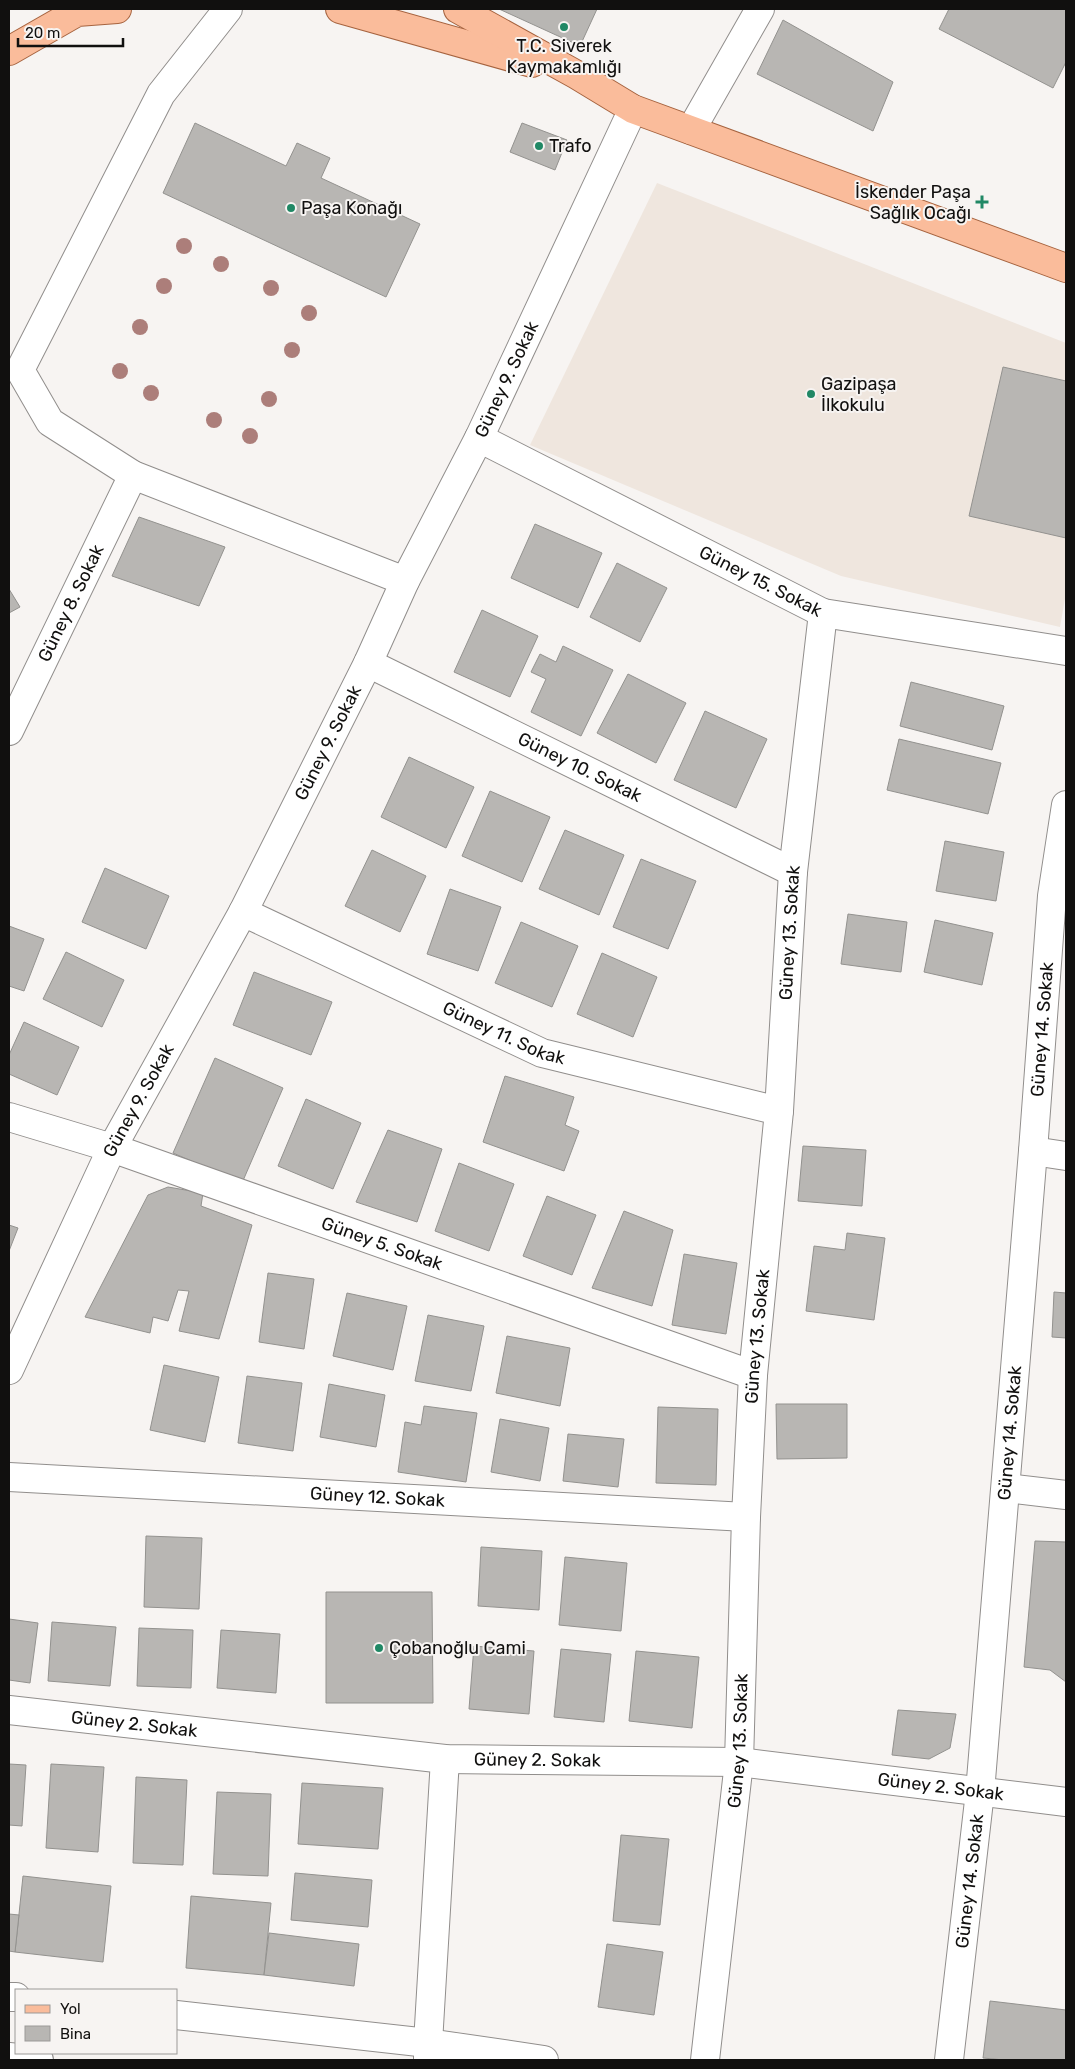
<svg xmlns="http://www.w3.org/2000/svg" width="1075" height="2069" viewBox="0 0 1075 2069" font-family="Rubik,sans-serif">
<rect width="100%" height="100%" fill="#f7f4f2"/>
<polygon fill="#efe6de" points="657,183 1066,343 1066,593 1060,627 841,576 530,445"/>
<g fill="#b8b6b3" stroke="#93928f">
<polygon points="499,9 597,9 580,46"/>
<polygon points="949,9 1066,9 1066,62 1053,88 939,29"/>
<polygon points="783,20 893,82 873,131 757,74"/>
<polygon points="195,123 286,166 297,143 330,158 321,178 420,224 386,297 163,193"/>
<polygon points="522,123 567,140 555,170 510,152"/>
<polygon points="1003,367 1066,381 1066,538 969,516"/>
<polygon points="139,517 225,547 199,606 112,576"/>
<polygon points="535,524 602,553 578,608 511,578"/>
<polygon points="617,563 667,588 640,642 590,617"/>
<polygon points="9,589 20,607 9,613"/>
<polygon points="482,610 538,636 510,697 454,672"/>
<polygon points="563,646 613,670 581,736 531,712 546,679 531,672 540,654 556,662"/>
<polygon points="628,674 686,703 656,763 597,733"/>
<polygon points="911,682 1004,706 992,750 900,726"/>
<polygon points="705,711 767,739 736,808 674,780"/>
<polygon points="899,739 1001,763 988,814 887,790"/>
<polygon points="409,757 474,787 446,848 381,817"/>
<polygon points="490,791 550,817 522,882 462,856"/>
<polygon points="565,830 624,855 599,915 539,889"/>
<polygon points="945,841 1004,852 996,901 936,891"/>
<polygon points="372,850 426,876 400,932 345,906"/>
<polygon points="641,859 696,881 668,949 613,927"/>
<polygon points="105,868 169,896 146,949 82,922"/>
<polygon points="450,889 501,907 478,971 427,954"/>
<polygon points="848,914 907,922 901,972 841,964"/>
<polygon points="935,920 993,933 982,985 924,972"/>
<polygon points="521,922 578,946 552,1007 495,983"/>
<polygon points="9,926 44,939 24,991 9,986"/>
<polygon points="66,952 124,980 102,1027 43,999"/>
<polygon points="602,953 657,977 633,1037 577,1014"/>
<polygon points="254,972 332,1002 311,1055 233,1025"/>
<polygon points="24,1022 79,1047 57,1095 9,1074 9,1055"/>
<polygon points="215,1058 283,1088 242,1183 173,1153"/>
<polygon points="505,1076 574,1097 565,1125 579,1131 564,1171 483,1142"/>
<polygon points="306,1099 361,1123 333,1189 278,1166"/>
<polygon points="388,1130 442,1149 417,1222 356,1202"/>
<polygon points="803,1146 866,1150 862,1206 798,1201"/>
<polygon points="459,1163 514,1184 489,1251 435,1231"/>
<polygon points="168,1187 203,1193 201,1206 252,1225 219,1339 179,1331 189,1291 178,1290 168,1321 153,1317 150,1333 85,1317 148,1195"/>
<polygon points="547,1196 596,1215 572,1275 523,1256"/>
<polygon points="624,1211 673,1230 652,1306 592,1288"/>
<polygon points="9,1225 18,1228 9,1251"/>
<polygon points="847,1233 885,1238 874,1320 806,1311 814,1246 845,1250"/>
<polygon points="684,1254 737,1263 726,1334 672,1325"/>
<polygon points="268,1273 314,1279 304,1349 259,1342"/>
<polygon points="1054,1292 1066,1293 1066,1338 1052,1337"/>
<polygon points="347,1293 407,1306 393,1370 333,1356"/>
<polygon points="428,1315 484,1326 471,1391 415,1381"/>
<polygon points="507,1336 570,1348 560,1406 496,1393"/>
<polygon points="164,1365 219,1377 205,1442 150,1430"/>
<polygon points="247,1376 302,1383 293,1451 238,1443"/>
<polygon points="329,1384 385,1395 376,1447 320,1437"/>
<polygon points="776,1404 847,1404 847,1458 777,1459"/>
<polygon points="424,1406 477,1413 466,1482 398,1472 405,1422 421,1425"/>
<polygon points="658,1407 718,1409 716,1485 656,1483"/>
<polygon points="500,1419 549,1428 540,1481 491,1472"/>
<polygon points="568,1434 624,1439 618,1487 563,1481"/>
<polygon points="146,1536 202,1538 199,1609 144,1607"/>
<polygon points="1035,1541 1066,1542 1066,1682 1050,1670 1024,1667"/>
<polygon points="481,1547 542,1551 539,1610 478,1606"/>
<polygon points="565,1557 627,1563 621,1631 559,1625"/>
<polygon points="326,1592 432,1592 433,1703 326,1703"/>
<polygon points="9,1619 38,1623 30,1683 9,1680"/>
<polygon points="52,1622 116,1627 110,1686 48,1681"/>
<polygon points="139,1628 193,1630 191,1688 137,1686"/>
<polygon points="221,1630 280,1634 276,1693 217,1688"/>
<polygon points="474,1646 534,1651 529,1714 469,1709"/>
<polygon points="561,1649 611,1654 604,1722 554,1717"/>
<polygon points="636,1651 699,1657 692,1728 629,1721"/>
<polygon points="898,1710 956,1714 950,1748 929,1759 892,1755"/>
<polygon points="9,1764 26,1765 22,1826 9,1825"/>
<polygon points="51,1764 104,1767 98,1852 46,1848"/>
<polygon points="136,1777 187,1780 183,1865 133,1863"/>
<polygon points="302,1783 383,1788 378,1849 298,1844"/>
<polygon points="217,1792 271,1794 268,1876 213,1874"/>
<polygon points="621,1835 669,1839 660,1925 613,1921"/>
<polygon points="295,1873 372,1880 368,1927 291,1920"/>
<polygon points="23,1876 111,1886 103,1962 15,1952"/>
<polygon points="191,1896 271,1903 264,1975 186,1968"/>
<polygon points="9,1914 19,1915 15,1952 9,1951"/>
<polygon points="269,1933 359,1944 354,1986 264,1975"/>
<polygon points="607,1944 663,1952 654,2015 598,2007"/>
<polygon points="990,2001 1066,2010 1066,2060 1004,2060 983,2058"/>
</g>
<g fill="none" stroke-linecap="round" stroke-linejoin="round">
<g stroke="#918e8c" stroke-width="30">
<g id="minor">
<polyline points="228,9 161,94 20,370 50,422 133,475 405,581"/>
<polyline points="691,130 760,9"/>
<path id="s1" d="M479 438 823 613 1066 651"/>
<path id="s2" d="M368 663 793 872"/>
<path id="s3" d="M9 731 133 475"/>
<path id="s4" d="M243 912 542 1053 779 1111"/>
<path id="s5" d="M9 1117 112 1148 753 1375"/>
<polyline points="1033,1151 1066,1156"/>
<path id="s6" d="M9 1370 112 1148 243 912 368 663 405 581 479 438 633 109"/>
<path id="s7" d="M9 1477 746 1517"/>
<polyline points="1006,1488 1066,1495"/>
<path id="s8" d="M9 1710 445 1759 739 1762 1066 1802"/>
<polyline points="9,1997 16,1997"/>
<polyline points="176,2015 428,2043 544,2060"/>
<polyline points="9,2057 39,2060"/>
<polyline points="428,2060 428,2043 445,1759"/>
<path id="s9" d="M705 2060 739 1762 746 1517 753 1375 779 1111 793 872 823 613"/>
<path id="s10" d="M949 2060 980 1792 1033 1151 1052 896 1066 805"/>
</g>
</g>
<g stroke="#a6633f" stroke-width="30">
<g id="major">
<polyline points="340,9 532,63"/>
<polyline points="458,9 577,75 633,109 1066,268"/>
<polyline points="9,51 77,12 117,9"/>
</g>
</g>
<use href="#minor" stroke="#fff" stroke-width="28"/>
<use href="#major" stroke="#fabc9b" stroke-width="28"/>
</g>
<g fill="#ac7e7a">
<circle cx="184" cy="246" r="8"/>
<circle cx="221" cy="264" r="8"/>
<circle cx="164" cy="286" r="8"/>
<circle cx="271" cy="288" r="8"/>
<circle cx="309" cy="313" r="8"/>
<circle cx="140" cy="327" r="8"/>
<circle cx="292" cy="350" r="8"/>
<circle cx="120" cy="371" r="8"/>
<circle cx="151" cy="393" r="8"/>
<circle cx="269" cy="399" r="8"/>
<circle cx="214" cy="420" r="8"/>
<circle cx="250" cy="436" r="8"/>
</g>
<g fill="#208865" stroke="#f7f4f2" stroke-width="2">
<circle cx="564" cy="27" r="5"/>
<circle cx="539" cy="146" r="5"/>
<path d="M979.5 194.5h5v5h5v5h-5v5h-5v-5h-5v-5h5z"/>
<circle cx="291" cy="208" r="5"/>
<circle cx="811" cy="394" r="5"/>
<circle cx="379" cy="1648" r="5"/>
</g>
<g text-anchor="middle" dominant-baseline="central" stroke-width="4" stroke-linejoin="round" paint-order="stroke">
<g font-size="18" fill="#11100f" stroke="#f7f4f2" text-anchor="start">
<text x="564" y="46" text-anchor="middle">T.C. Siverek<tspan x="564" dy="21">Kaymakamlığı</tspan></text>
<text x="549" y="146">Trafo</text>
<text x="971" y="192" text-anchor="end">İskender Paşa<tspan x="971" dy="21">Sağlık Ocağı</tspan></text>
<text x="301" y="208">Paşa Konağı</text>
<text x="821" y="384">Gazipaşa<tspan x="821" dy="21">İlkokulu</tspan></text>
<text x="389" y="1648">Çobanoğlu Cami</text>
</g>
<g font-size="18" fill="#11100f" stroke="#f7f4f2">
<text stroke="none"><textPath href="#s6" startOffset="1109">Güney 9. Sokak</textPath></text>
<text stroke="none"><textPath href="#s1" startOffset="316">Güney 15. Sokak</textPath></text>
<text stroke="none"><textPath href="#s3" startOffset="142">Güney 8. Sokak</textPath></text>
<text stroke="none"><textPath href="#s6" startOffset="704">Güney 9. Sokak</textPath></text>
<text stroke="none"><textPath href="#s2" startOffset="236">Güney 10. Sokak</textPath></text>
<text stroke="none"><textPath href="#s9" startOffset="1131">Güney 13. Sokak</textPath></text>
<text stroke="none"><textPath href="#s10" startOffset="1035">Güney 14. Sokak</textPath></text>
<text stroke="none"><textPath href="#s4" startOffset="288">Güney 11. Sokak</textPath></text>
<text stroke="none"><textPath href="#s6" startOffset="299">Güney 9. Sokak</textPath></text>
<text stroke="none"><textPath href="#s5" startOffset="394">Güney 5. Sokak</textPath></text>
<text stroke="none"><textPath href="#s9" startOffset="726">Güney 13. Sokak</textPath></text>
<text stroke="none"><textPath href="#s10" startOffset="630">Güney 14. Sokak</textPath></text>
<text stroke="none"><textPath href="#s7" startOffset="369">Güney 12. Sokak</textPath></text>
<text stroke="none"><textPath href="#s8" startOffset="126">Güney 2. Sokak</textPath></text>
<text stroke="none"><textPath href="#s9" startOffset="321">Güney 13. Sokak</textPath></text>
<text stroke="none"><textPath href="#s8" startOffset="531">Güney 2. Sokak</textPath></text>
<text stroke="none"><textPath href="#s8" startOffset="936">Güney 2. Sokak</textPath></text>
<text stroke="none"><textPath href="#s10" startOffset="180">Güney 14. Sokak</textPath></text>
</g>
</g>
<rect width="1075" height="2069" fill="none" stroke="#11100f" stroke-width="20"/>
<rect x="15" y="1989" width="162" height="65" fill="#f7f4f2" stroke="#9b9997"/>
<rect x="25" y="2005" width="25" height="8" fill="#fabc9b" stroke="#9b9997"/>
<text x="60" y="2014" font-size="15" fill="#11100f">Yol</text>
<rect x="25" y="2026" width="25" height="15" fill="#b8b6b3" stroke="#9b9997"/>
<text x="60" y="2039" font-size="15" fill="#11100f">Bina</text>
<path d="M18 38v8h105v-8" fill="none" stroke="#11100f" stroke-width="2.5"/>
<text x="25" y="38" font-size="15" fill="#11100f" stroke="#f7f4f2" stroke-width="4" paint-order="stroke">20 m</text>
</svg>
